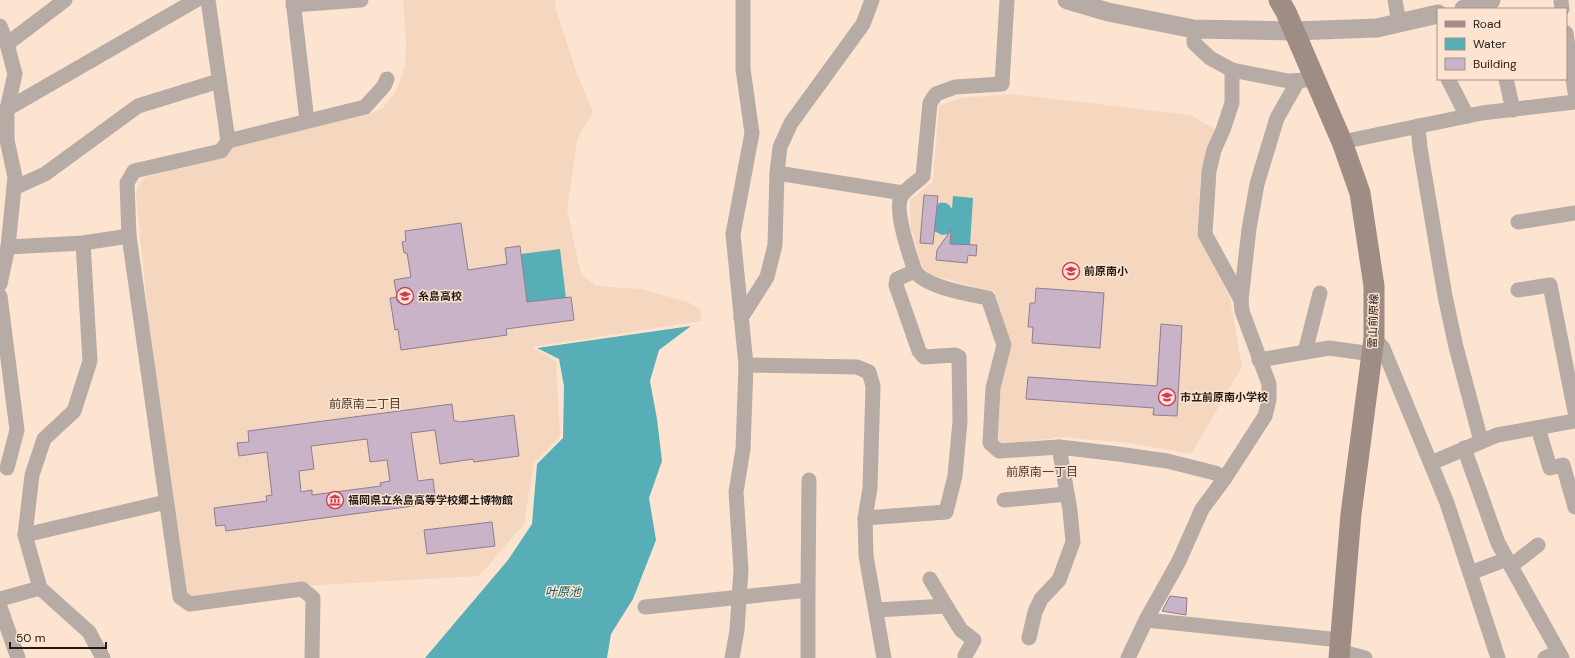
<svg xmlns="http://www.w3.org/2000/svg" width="1575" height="658" viewBox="0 0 1575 658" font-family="'DM Sans','Noto Sans JP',sans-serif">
<rect width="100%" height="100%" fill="#fce4d1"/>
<g fill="#f4d7be">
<polygon points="403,0 555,0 556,10 576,71 593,113 582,130 577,141 567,210 581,274 596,286 641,289 688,302 700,309 702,321 532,347 556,361 560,436 534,463 524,524 479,576 317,585 192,599 183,593 149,323 136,194 138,186 146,177 226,154 231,146 371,113 383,108 396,91 405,66 406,43"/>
<polygon points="1012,94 1191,115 1217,131 1201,169 1197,234 1230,298 1242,367 1191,454 1130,443 1062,437 1004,444 998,439 1000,389 1012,346 995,292 931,275 922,266 911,228 910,200 933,182 939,106 961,98"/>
</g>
<g fill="#58aeb6">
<path d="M953 196 973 198 970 245 950 244 951 230 948 234 942 235 934 231 937 206 939 203C945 202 949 203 952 209Z"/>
<polygon points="560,249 566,298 527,302 521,254"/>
<polygon points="691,326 659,350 650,381 657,419 662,461 649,498 656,540 633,599 611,634 607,658 425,658 508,560 532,524 537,464 563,438 564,386 559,359 537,348"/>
</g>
<g fill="#c8b3c8" stroke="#907d90" fill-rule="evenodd">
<polygon points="924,195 938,196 933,244 920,243"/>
<polygon points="461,223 468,270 507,264 505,248 520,246 527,302 571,297 574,320 506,329 507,335 401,350 398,329 395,330 390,298 397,297 394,280 411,277 407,253 404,253 402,242 406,241 405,231"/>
<polygon points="951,230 950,244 977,245 976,256 968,255 967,263 936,260 937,250"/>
<polygon points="1036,288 1104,293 1100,348 1032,343 1033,327 1028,327 1030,303 1035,303"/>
<polygon points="1161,324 1182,326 1177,416 1153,415 1154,408 1026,399 1028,377 1157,386"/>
<path d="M452 404 454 421H458L459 422 514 415 519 456 474 462 473 459 440 464 435 430 411 433 418 481 433 479 436 503 226 531 225 525 216 526 214 508 267 501 266 496 272 495 267 452 239 456 237 443 249 442 248 431ZM367 439 370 462 387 460 390 481 380 483 381 486 312 495V490L301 492 299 471 314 469 311 446Z"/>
<polygon points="492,522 495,546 427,554 424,530"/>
<polygon points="1170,596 1187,598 1186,615 1162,611"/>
</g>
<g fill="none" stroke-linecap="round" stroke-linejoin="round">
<g stroke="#b7aba6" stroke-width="15">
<polyline points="208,0 228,141 221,151 134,171 127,183 129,236 180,597 190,604 302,589 313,598 312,658"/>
<polyline points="293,0 307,121"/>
<path d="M1007 0 1002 84 955 87 936 94 930 103 923 176C918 181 905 190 902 195 893 208 910 256 915 271 925 287 969 294 988 298L1004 345 993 388 990 443 999 451 1059 447 1118 454 1167 461 1215 473 1225 478"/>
<polyline points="1395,0 1399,23"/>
<polyline points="1561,2 1562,9"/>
<polyline points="293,5 361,0"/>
<polyline points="0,26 7,44 15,74 7,109 7,140 15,177 8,247 0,284"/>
<polyline points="1194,29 1194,43 1210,58 1232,70 1288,81 1306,80"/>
<polyline points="1566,33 1575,92"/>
<polyline points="7,44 65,0"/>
<polyline points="1448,79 1467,116"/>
<polyline points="1506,79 1513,110"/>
<polyline points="7,109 196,0"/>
<polyline points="1418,126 1420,148 1445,296 1456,347 1481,441"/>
<polyline points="228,141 365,107 384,86 387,79"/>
<polyline points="1342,142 1482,113 1575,102"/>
<polyline points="777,173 903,193"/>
<polyline points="14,188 45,174 138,106 219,81"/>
<polyline points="1518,222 1575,213"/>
<polyline points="83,243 90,361 74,411 44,439 32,475 25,535 40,588 89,632 103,658"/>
<polyline points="8,247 83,243 129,236"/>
<polyline points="1518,290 1550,285 1575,412"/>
<polyline points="0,296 17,430 7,468"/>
<polyline points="1241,300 1249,229 1257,184 1277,118 1298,81"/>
<polyline points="741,318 767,277 775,245 777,173 780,147 791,123 863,24 872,0"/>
<polyline points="1374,338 1383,348 1447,503 1498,658"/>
<polyline points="1305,352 1320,293"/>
<polyline points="1259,360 1329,348 1372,354"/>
<polyline points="746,365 857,367 869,372 873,386 870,488 865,518 866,556 884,658"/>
<polyline points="1538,428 1550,468 1563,465 1575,507"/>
<polyline points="1464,448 1498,543 1562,658"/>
<polyline points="1431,463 1497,435 1575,421"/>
<polyline points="1004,500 1067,494"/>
<polyline points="865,518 946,512 955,476 960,421 959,357 955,355 924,357 919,351 896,285 897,279 915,271"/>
<polyline points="25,535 166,502"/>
<polyline points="1511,566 1538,545"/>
<polyline points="1470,573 1507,559"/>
<polyline points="808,590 808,658"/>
<polyline points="0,599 40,588"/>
<polyline points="946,606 961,630 974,640 965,656 965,658"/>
<polyline points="0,607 18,658"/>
<polyline points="645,607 808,590 809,480"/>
<polyline points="876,610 946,606 930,579"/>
<polyline points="1146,620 1340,640"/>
<polyline points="1029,638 1035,612 1041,599 1059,580 1073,542 1070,510 1059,447"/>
<polyline points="1339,651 1365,658"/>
<polyline points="732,658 737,630 741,570 736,492 743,449 746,365 733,234 752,133 743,69 743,0"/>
<polyline points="1128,658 1146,620 1179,561 1202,509 1225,478 1265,416 1269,400 1269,384 1242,311 1241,300 1205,234 1209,171 1214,150 1223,130 1232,103 1232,70"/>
<polyline points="1545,658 1558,652"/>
</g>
<g stroke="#b7aba6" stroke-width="19">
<polyline points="1067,0 1108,12 1194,29 1294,31 1377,28 1438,14"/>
<polyline points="1464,9 1475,7 1491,0"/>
</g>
<polyline stroke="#9f8c85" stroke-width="21" points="1279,0 1286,12 1342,142 1360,193 1374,286 1374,338 1351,514 1339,658"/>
</g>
<defs>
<g id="school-ring" transform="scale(0.9)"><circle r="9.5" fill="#fce4d1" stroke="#cb3b58" stroke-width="1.5"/><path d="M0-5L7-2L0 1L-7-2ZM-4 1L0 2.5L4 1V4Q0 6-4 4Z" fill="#cb3b58"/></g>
<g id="museum-ring" transform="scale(0.9)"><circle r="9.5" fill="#fce4d1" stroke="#cb3b58" stroke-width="1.5"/><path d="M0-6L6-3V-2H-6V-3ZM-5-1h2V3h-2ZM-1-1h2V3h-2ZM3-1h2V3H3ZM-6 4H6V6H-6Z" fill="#cb3b58"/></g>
</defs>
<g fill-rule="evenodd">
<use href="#school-ring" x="1071" y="271"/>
<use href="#school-ring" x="405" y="296"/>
<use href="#school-ring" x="1167" y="397"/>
<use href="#museum-ring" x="335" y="500"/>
</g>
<g text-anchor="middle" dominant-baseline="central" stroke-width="3" stroke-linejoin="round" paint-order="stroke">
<g font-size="11" font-weight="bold" fill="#221a13" stroke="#fce4d1" text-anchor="start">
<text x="1084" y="271">前原南小</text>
<text x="418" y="296">糸島高校</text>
<text x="1180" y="397">市立前原南小学校</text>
<text x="348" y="500">福岡県立糸島高等学校郷土博物館</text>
</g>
<g font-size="11" fill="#221a13" stroke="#fce4d1">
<text transform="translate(1373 321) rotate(-88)">雷山前原線</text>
</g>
<g font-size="12" fill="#4b3929" stroke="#fce4d1">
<text x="365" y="404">前原南二丁目</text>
<text x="1042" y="472">前原南一丁目</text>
</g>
<g font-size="12" font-style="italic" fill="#0f5b60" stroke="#fce4d1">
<text x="563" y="592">叶原池</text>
</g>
</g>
<rect x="1437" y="8" width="130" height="72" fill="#fce4d1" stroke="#a59385"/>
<rect x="1445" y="21" width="20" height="6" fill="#9f8c85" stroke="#a59385"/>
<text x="1473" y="28" font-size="12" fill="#221a13">Road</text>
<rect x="1445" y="38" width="20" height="12" fill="#58aeb6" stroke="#a59385"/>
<text x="1473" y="48" font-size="12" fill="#221a13">Water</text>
<rect x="1445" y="58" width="20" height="12" fill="#c8b3c8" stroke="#a59385"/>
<text x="1473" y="68" font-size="12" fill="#221a13">Building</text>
<path d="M10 642v6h96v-6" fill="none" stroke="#221a13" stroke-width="2"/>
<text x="16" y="642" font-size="12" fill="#221a13" stroke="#fce4d1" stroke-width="3" paint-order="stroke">50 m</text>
</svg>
